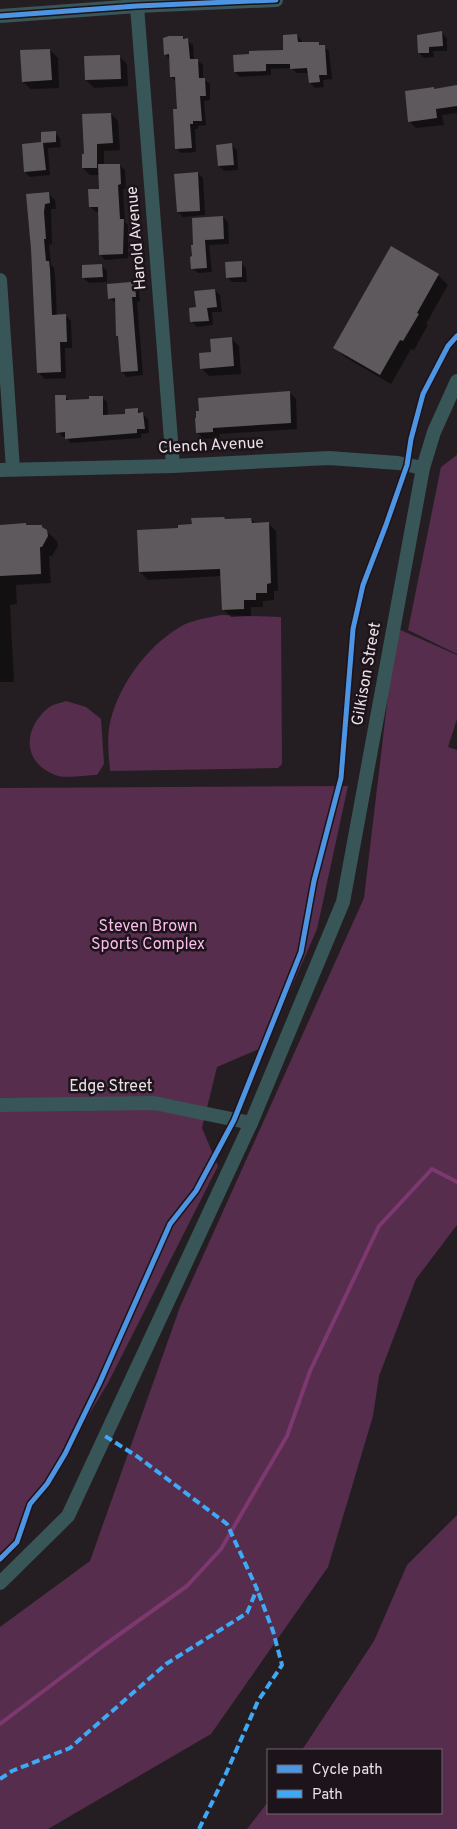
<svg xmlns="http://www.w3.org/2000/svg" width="457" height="1829" viewBox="0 0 457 1829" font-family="Overpass,sans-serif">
<rect width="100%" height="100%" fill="#241e23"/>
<g fill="#562d4d">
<polygon points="457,455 457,654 408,630 441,467"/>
<path d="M221 615 281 617 282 764 278 768 110 771C109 757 107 742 109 728 116 688 146 647 180 627 191 620 208 618 221 615Z"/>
<polygon points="396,628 457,655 457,719 448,747 457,750 457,1225 416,1279 379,1376 373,1416 328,1567 211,1734 48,1829 0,1829 0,1627 90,1561 180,1307 364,898"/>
<path d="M66 701 86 707 101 719 104 764 97 775C87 775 63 779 55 775 22 762 23 729 48 708 53 704 61 703 66 701Z"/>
<polygon points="348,786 317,929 266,1046 217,1067 202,1128 218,1166 108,1383 0,1562 0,788"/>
<polygon points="457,1515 457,1829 247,1829 268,1802 268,1813 441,1813 441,1750 302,1750 374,1641 407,1565"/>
</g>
<g fill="#0007">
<polygon points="442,33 447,38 447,51 433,51 434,57 424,58 419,53"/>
<polygon points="297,35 302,41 302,44 318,43 329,51 332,79 323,80 324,87 315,88 310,83 309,73 297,73 291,68 271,69 271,75 240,77 235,72 285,51"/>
<polygon points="183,37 193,45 194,60 197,60 203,65 203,79 210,84 210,100 204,101 206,125 198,126 198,129 195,129 196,152 181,153 176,148 178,110 177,82 171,77 170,60 165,54"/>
<polygon points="50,50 58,58 59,88 31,89 23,82"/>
<polygon points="119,56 127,64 128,86 94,88 86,80"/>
<polygon points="457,87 457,113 442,115 444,125 416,128 409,121 435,90"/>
<polygon points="111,114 118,121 120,150 104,151 104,165 120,165 125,170 126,189 123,189 125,222 128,225 128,258 105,260 100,254 100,212 96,212 90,207 100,190 99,175 90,175 83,168 85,155"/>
<polygon points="55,133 60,138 61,147 48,148 50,175 30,177 25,172 43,144 42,134"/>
<polygon points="231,145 237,150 238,170 224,171 219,166"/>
<polygon points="198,173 203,178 205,215 183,217 178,212"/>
<polygon points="49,194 55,200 56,209 51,209 52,244 49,245 51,265 54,268 55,276 57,316 65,315 71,321 72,348 65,348 66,378 45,379 39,373 28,195"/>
<polygon points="223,217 228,222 229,244 209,245 212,272 198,273 193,268 193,247"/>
<polygon points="241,263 246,268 247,282 232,282 227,277"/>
<polygon points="102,266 107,271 107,282 89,283 83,278"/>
<polygon points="438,275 448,285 426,324 428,325 414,350 411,349 391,384 345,357 335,347"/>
<polygon points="130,283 139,290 140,301 137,302 143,375 127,377 122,372 119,337 117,335 116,303 109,298"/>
<polygon points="215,290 220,295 222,312 212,312 213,325 197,327 192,322 197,308"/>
<polygon points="232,339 239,346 241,374 209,376 201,368 212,354"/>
<polygon points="289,392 296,399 297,429 219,434 220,438 204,439 197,432"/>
<polygon points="65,396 70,401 90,401 102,397 107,402 108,416 126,415 137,409 148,419 149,433 141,434 141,438 71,443 66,437 63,437 58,432"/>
<polygon points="251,519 256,524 269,524 276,531 278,591 274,591 274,600 263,601 263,607 251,607 251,616 231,617 223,609 222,576 148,580 140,572 139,531 179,529 226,520"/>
<polygon points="0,526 41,526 57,541 58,546 52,556 49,556 51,583 16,585 17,604 10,605 14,682 0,682"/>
</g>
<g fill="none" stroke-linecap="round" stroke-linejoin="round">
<polyline stroke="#7d386f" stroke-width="4" points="0,1724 103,1646 187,1586 221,1549 287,1436 310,1371 379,1226 432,1169 457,1182"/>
</g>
<g fill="#5e595d">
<polygon points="442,31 443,46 429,47 429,53 418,53 417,35"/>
<polygon points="297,34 298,42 319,42 319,45 325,45 327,75 319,75 320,82 309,83 307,68 290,69 290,64 266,64 266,71 234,72 233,55 249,54 249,51 283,50 283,35"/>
<polygon points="169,36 183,36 183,39 188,38 190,59 198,59 199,78 205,78 206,96 200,96 202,121 193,121 193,124 190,124 192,148 175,149 173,109 177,109 175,77 170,77 169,54 164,55 163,38"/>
<polygon points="50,49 52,80 22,82 20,50"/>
<polygon points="120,55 121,79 85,80 84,56"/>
<polygon points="457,85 457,106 436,109 437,118 408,122 405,91 434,87 434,89"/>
<polygon points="111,113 113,143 97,144 97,168 82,168 82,154 84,154 82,114"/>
<polygon points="56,131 56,142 43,143 46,170 24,172 22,144 41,142 41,132"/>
<polygon points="232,143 234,165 218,166 216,145"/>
<polygon points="98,164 120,164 121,184 118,185 120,219 124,219 123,254 99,255 98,207 89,207 88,189 99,189"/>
<polygon points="198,172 200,211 177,212 174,174"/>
<polygon points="49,192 50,203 45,204 44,212 46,239 44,239 46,261 49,261 50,269 52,315 66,314 67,342 60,342 61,372 37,373 31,249 26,194"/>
<polygon points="223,216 224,239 205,240 207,268 191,269 190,257 192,256 191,245 193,245 192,218"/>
<polygon points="391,246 439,274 417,313 419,314 403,341 400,340 380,375 333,348"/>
<polygon points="242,261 242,277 226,278 225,262"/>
<polygon points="102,264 103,277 82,278 82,265"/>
<polygon points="131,282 131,284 135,284 136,297 132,297 138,371 121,372 118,336 116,336 115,298 108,299 107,284"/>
<polygon points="215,289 217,307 207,308 209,321 190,322 189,308 196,307 194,291"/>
<polygon points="232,337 234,366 200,369 199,353 211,352 210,339"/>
<polygon points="290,391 291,423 213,428 213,432 196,433 195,418 196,418 196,411 199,411 198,398"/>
<polygon points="55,395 66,395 66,400 89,399 89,396 103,396 103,415 125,414 125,409 138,408 138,413 143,412 145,429 137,429 137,433 65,439 65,432 56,433"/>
<polygon points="224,517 225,519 251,518 252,523 269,522 271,583 267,584 267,593 256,593 256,600 244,600 244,609 222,610 220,569 139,572 137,530 178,528 178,525 192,524 191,518"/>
<polygon points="26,523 26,525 42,525 42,527 47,530 48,536 42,547 40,547 41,574 0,576 0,525"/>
</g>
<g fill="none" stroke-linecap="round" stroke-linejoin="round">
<g stroke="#385557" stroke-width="14">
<polyline points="137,6 173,466"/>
<polyline points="0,16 137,6 276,0"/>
<polyline points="0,280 13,469"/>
<polyline points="0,470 173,466 329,458 398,463 423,468"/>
<polyline points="0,1105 154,1103 251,1123"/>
<polyline points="0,1583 68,1516 251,1123 343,902 423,468 434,432 457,381"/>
</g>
<g stroke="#3fa9f5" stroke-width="4" stroke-dasharray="8 4" stroke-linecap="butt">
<polyline points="0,1779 12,1771 70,1748 166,1664 247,1613 257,1589 227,1524 138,1457 105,1436"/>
<polyline points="199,1829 224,1778 258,1701 282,1665 273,1631 257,1589"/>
</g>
<g stroke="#1d131a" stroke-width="8">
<g id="cycleway">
<polyline points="0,16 137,6 276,0"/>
<polyline points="0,1559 17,1542 30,1504 47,1484 65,1454 100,1382 170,1224 196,1191 234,1120 301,952 314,881 341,778 353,629 363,585 386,525 407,465 411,439 423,394 448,346 457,336"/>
</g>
</g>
<use href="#cycleway" stroke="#4d94e3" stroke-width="5"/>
</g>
<g text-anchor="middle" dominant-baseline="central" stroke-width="5" stroke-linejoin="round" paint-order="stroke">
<g font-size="16" fill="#eae2e7" stroke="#1d131a">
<text transform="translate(137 238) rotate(-95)">Harold Avenue</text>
<text transform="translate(211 446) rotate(-3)">Clench Avenue</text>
<text transform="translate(367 674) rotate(-80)">Gilkison Street</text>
<text x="111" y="1087">Edge Street</text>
</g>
<g font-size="16" fill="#fbbbeb" stroke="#1d131a">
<text x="148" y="927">Steven Brown<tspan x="148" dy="18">Sports Complex</tspan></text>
</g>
</g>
<rect x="267" y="1749" width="175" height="65" fill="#1d131a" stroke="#6f666c"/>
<rect x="277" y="1765" width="25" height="8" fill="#4d94e3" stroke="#6f666c"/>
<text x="312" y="1774" font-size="15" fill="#eae2e7">Cycle path</text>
<rect x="277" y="1790" width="25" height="8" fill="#3fa9f5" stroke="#6f666c"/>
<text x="312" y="1799" font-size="15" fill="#eae2e7">Path</text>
</svg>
